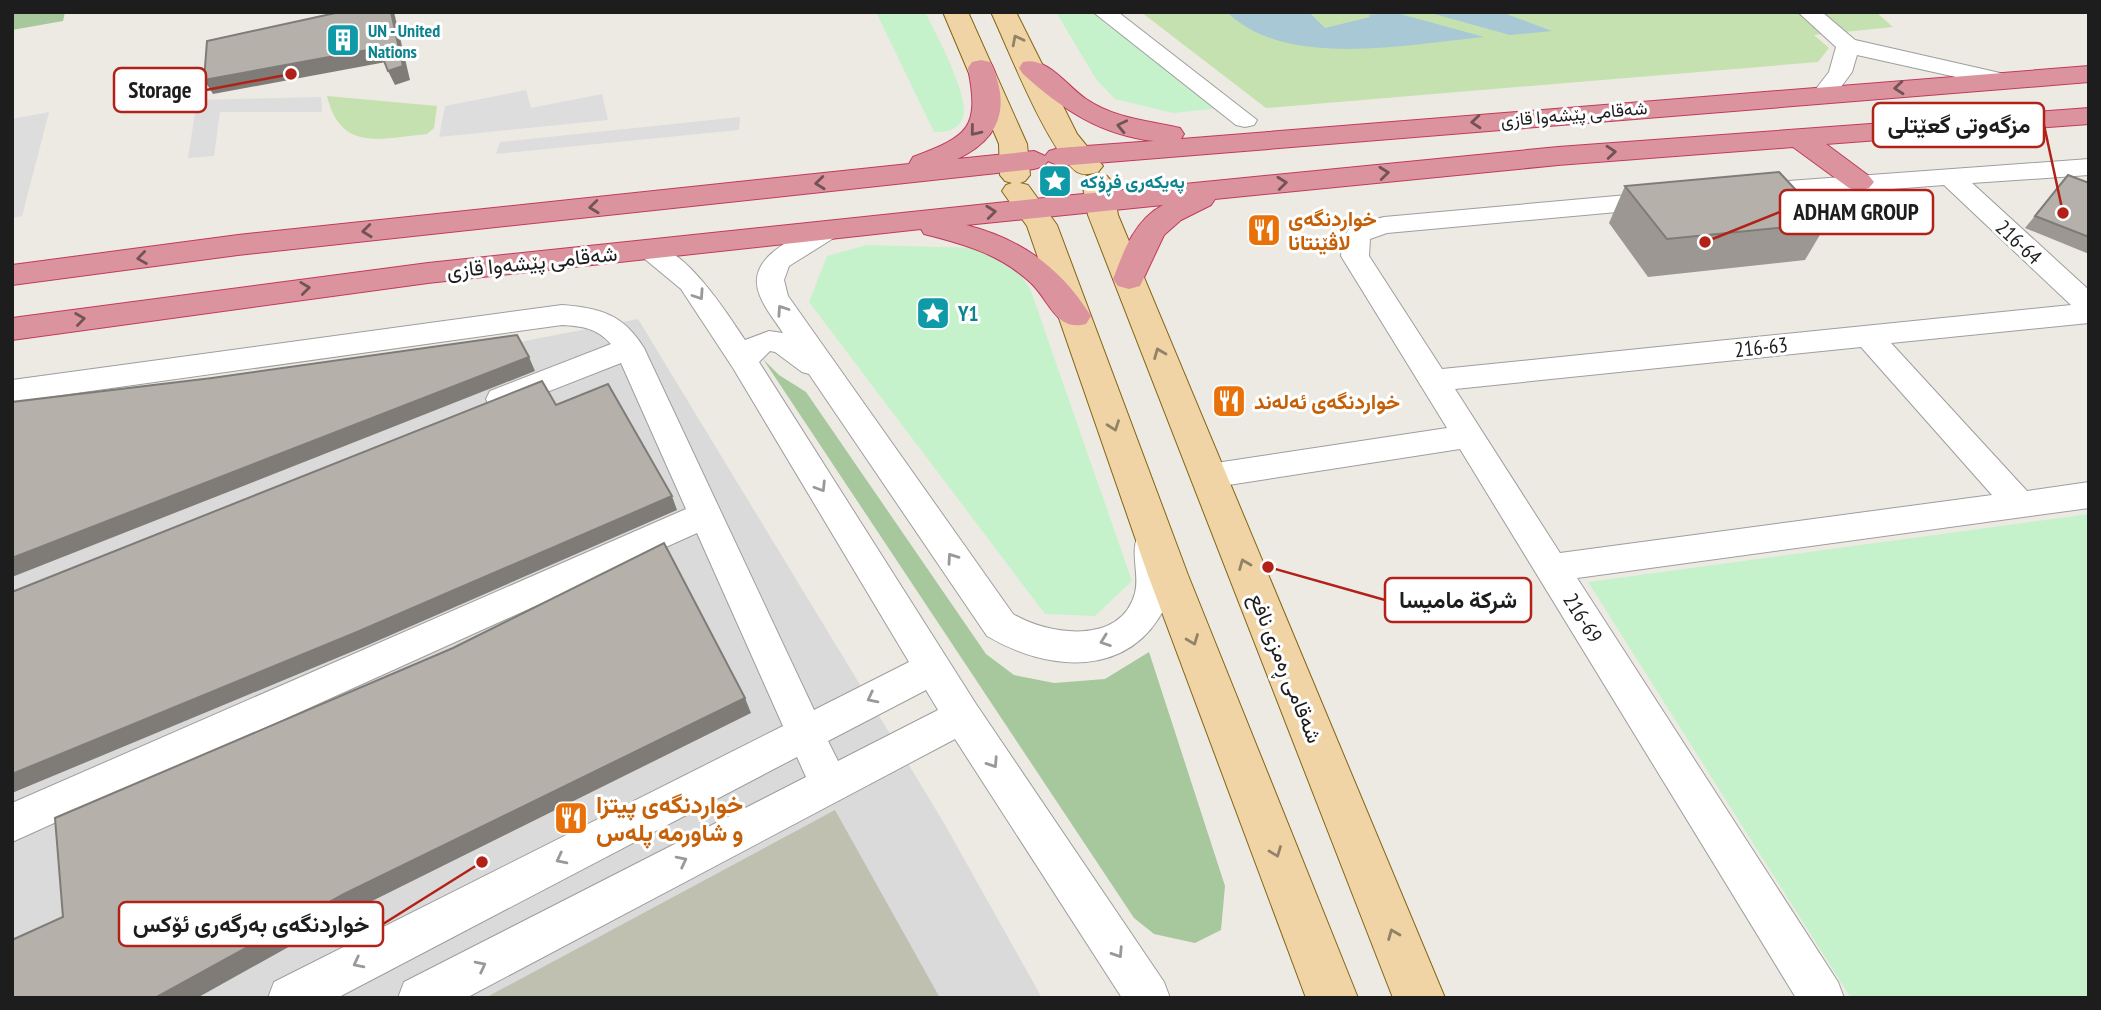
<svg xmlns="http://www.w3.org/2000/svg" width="2101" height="1010" viewBox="0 0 2101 1010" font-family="'PT Sans Narrow',Vazirmatn,sans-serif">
<rect width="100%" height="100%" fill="#edeae4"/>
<polygon fill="#dadada" points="638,319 944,823 1042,998 12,998 12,440"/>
<polygon fill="#bfc0b0" points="835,810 940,998 485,998"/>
<g fill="#c4e1af">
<polygon points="1141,12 1876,12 1893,27 1814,35 1829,48 1818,62 1266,108"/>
<path d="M327 96 437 106 434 128 427 134C381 138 341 153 327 96Z"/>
</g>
<g fill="#a7c79d">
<polygon points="12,12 65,12 63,21 12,30"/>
<polygon points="763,359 779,375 806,392 986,654 1014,675 1054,683 1105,679 1149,652 1225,886 1221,930 1195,943 1154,934 1134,918"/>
</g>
<g fill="#c5f2cb">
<path d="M876 12H925C935 32 973 101 962 120 956 131 945 132 934 132Z"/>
<polygon points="1056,12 1093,12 1109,27 1189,79 1222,108 1173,113 1115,99 1096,79"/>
<polygon points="867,245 977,248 1017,268 1031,291 1132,581 1095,616 1045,614 809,302 827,256"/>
<polygon points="2089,514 2089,998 1851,998 1588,582"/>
</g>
<g fill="#ddd">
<polygon points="526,90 531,108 602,94 608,120 439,137 445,106"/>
<polygon points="321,97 322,112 220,112 214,156 188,158 197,100"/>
<polygon points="49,112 22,216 12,218 12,119"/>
<polygon points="740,117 739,130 496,154 500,142"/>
</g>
<g fill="#a9c8d5">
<path d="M1227 12H1309L1325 28 1370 17 1369 15 1393 12 1484 37C1409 44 1285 70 1227 12Z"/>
<polygon points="1427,12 1501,12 1552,31 1510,35"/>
</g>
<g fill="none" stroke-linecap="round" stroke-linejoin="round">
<g stroke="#9e9e9e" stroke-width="2">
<g id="minor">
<polygon points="1093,12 1118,12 1257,120 1254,125 1245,127 1236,125"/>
<polygon points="1798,12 1822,12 1855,40 2009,75 2013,80 2009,85 2001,87 1857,55 1852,72 1832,99 1816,99 1812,94 1829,72 1836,47"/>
<path d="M2089 159V175L1972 183 2089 290V323L1891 343 2027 491 2089 482V508L1577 578 1838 982 1844 998H1796L1460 449 1209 488 1197 485 1193 476 1197 467 1209 464 1447 428 1341 256C1345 222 1352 225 1384 217L1661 192 1670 194 1674 200 1670 206 1661 208 1387 233 1370 239 1369 256 1442 369 2071 305 1944 185 1749 200 1740 197 1736 192 1740 187 1749 184ZM1861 347 1992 495 1560 553 1455 389Z"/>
<path d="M828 222 837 224 841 230 837 236 789 266 784 280 788 296 1013 614C1048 635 1121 646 1135 593 1140 573 1129 552 1139 533L1151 530 1163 533C1174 555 1175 585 1165 607 1129 679 1048 672 987 636L809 374 802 372 775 352 770 351 759 362 976 704 1164 982 1170 998H1122L955 739 466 998H398L404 982 806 777 797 757 337 998H268L274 982 783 726 697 533 12 842V803L686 509 621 363 501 410 490 407 486 399 490 391 611 344C597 328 582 326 562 325L12 402V380L562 305C600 308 623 314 644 348L814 710 909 662 733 368 681 289 634 250 638 244C678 234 726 312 745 340L769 331 783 333C776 322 765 309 760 296 744 258 792 240 819 224ZM926 690 938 710 838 761 828 741Z"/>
</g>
</g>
<g stroke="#836512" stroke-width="2">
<g id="major">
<polygon points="943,12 968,12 1027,144 1030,175 1025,181 1020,183 1028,185 1057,225 1188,575 1358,998 1306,998 1148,575 1027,226 1002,191 1006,185 1012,183 1005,181 1000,175 999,144"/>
<path d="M991 12H1016L1077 134 1103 166 1098 172C1091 174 1084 176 1077 172 1048 151 1008 48 991 12Z"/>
<polygon points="1097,173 1107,176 1112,182 1118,215 1445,998 1393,998 1088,215 1082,182 1087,176"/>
</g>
</g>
<g stroke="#c2395f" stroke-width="2">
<g id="highway">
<path d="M981 60 990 62C995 69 996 76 998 83 1008 120 989 144 957 159L1034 151 1045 156 1049 151 1059 148 1154 141C1100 135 1062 109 1023 74L1019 68 1023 62C1047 56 1067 86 1086 99 1116 119 1146 120 1180 128L1184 134 1181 139 2089 66V82L1059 166 1048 161 1044 166 1034 169 238 255 12 285V265L238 235 909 164 913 157C969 136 980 128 968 68L972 62Z"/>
<path d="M2089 108V124L1826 144 1869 176 1874 182 1869 188 1859 191 1849 188 1793 147 1558 165 1215 199 1211 205 1181 220 1164 235 1140 286 1129 289 1118 286 1113 279C1124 250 1135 220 1163 205L966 225C1021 239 1060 267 1091 316L1086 324C1056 332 1050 301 1031 283 1000 254 964 244 924 234L921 229 428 283 12 340V318L428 263 1053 197 1558 147Z"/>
</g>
</g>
<use href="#minor" fill="#fff" fill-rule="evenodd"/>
<use href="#major" fill="#f0d4a5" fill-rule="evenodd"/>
<use href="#highway" fill="#db949d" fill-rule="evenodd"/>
</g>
<g fill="#9c9792">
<polygon points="2068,175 2089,183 2089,254 2025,228"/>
<polygon points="1625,186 1827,223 1805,260 1648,277 1609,223"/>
</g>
<g fill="#7f7b77">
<polygon points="391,12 394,12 410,80 395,85 388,71"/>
<polygon points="379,48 386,62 213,94 204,80"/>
<polygon points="529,357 535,371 12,577 12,558"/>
<polygon points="672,496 677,510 368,645 12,793 12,774"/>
<polygon points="745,698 751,713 360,907 197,998 155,998 344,894"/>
</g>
<g fill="#b5b0aa" stroke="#7f7b77" stroke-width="2">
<polygon points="340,12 391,12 403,66 388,71 379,48 204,80 207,41"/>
<polygon points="1779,172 1827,223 1667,239 1625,186"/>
<polygon points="2068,175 2089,183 2089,237 2035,216"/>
<polygon points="517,335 529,357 12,558 12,402 212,378"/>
<polygon points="542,381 556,405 608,384 672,496 357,632 12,774 12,592"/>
<polygon points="664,543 745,698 344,894 155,998 12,998 12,940 63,917 55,818 453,648"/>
</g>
<defs><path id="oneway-chevron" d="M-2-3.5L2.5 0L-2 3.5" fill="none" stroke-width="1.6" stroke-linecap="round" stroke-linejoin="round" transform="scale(1.75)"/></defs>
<g stroke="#918268">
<use href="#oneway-chevron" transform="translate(1017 40) rotate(-117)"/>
<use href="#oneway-chevron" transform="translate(1159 353) rotate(-112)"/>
<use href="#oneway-chevron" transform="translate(1114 426) rotate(70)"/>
<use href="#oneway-chevron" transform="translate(1244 564) rotate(-112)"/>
<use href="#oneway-chevron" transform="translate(1193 640) rotate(69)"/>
<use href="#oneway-chevron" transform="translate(1276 852) rotate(69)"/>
<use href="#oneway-chevron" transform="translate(1393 934) rotate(-112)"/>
</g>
<g stroke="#725357">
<use href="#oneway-chevron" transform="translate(1899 88) rotate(175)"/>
<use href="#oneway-chevron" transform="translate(1476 122) rotate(175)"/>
<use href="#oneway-chevron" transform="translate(1122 126) rotate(-167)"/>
<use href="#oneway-chevron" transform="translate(975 131) rotate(129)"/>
<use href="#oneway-chevron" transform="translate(1611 152) rotate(-5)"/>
<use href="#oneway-chevron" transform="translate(1384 173) rotate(-6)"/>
<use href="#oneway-chevron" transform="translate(820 183) rotate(174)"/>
<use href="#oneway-chevron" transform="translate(1282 183) rotate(-6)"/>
<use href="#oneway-chevron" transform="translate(594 207) rotate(174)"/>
<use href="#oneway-chevron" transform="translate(991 212) rotate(-6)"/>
<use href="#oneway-chevron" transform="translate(367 231) rotate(174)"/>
<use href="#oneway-chevron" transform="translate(142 258) rotate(172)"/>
<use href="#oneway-chevron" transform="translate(305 288) rotate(-7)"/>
<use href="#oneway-chevron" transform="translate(80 319) rotate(-8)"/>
</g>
<g stroke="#999">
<use href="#oneway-chevron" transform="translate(699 295) rotate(56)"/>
<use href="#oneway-chevron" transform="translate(782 310) rotate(-124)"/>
<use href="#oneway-chevron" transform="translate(821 487) rotate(58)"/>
<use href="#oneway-chevron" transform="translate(952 558) rotate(-125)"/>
<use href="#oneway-chevron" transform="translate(1105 641) rotate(160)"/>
<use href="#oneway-chevron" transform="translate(872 698) rotate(153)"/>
<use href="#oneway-chevron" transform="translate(993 763) rotate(57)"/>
<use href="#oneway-chevron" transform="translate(561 859) rotate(153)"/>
<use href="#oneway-chevron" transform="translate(682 861) rotate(-27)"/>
<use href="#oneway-chevron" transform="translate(1118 953) rotate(57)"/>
<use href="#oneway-chevron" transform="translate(358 963) rotate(153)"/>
<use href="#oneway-chevron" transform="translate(481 966) rotate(-27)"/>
</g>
<defs>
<g id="building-square" transform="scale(1.75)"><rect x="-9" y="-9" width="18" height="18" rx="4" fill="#0f9aa8" stroke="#fff"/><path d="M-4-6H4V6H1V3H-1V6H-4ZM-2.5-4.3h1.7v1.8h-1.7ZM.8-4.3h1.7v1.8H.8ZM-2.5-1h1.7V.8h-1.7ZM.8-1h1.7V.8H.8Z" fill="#fff"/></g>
<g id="sight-square" transform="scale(1.75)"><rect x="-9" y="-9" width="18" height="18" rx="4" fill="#0f9aa8" stroke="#fff"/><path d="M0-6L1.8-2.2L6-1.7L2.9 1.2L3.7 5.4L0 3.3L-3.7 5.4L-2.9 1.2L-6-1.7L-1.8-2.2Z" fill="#fff"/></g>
<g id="restaurant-square" transform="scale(1.75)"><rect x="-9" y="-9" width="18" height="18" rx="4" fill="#e8710a" stroke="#fff"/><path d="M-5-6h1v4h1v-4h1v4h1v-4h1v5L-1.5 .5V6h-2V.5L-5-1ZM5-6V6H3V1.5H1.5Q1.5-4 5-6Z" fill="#fff"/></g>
</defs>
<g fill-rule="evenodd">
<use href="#building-square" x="343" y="40"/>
<use href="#sight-square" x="1055" y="181"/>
<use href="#restaurant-square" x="1264" y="230"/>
<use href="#sight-square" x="933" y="313"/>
<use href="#restaurant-square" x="1229" y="401"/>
<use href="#restaurant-square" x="571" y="818"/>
</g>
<g text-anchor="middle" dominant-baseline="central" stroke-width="6" stroke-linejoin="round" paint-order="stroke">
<g font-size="18" font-weight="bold" fill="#0d838f" stroke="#fff" text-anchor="start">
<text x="368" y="30">UN - United<tspan x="368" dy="21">Nations</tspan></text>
<text x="1080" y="181">پەیکەری فڕۆکە</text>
</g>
<g font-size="18" fill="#1d1d1d" stroke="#fff">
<text transform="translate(1574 114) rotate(-5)">شەقامی پێشەوا قازی</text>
</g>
<g font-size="21" font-weight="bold" fill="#c56008" stroke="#fff" text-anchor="start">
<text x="1288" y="218">خواردنگەی<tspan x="1288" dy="24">لاڤێنتانا</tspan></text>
<text x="1254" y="401">خواردنگەی ئەلەند</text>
</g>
<g font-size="21" fill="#1d1d1d" stroke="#fff">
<text transform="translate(2019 242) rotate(43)">216-64</text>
<text transform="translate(532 262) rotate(-6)">شەقامی پێشەوا قازی</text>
<text transform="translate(1761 347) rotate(-6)">216-63</text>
<text transform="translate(1583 618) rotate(58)">216-69</text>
<text transform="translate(1286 668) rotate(68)">شەقامی ڕەمزی نافع</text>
</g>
<g font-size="21" font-weight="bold" fill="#0d838f" stroke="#fff" text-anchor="start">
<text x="958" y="313">Y1</text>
</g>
<g font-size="24" font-weight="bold" fill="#c56008" stroke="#fff" text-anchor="start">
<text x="596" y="804">خواردنگەی پیتزا<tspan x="596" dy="28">و شاورمە پلەس</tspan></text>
</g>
</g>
<path fill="none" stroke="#b12118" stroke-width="2.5" d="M291 74L206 90M2063 213L2044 125M1705 242L1780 212M1268 567L1385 600M482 862L383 924"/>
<g fill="#b12118" stroke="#fff" stroke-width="2.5">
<circle cx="291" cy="74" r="7"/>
<circle cx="2063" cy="213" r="7"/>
<circle cx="1705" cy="242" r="7"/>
<circle cx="1268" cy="567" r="7"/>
<circle cx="482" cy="862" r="7"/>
</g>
<g fill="#fff" stroke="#b12118" stroke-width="2.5">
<rect x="114" y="68" width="92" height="44" rx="7"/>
<rect x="1873" y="103" width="171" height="44" rx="7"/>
<rect x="1780" y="190" width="153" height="44" rx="7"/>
<rect x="1385" y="578" width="146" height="44" rx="7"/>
<rect x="119" y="902" width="264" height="44" rx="7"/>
</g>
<g font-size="23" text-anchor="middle" font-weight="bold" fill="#1d1d1d">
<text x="160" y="98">Storage</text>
<text x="1959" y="133">مزگەوتی گعێتلی</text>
<text x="1856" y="220">ADHAM GROUP</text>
<text x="1458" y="608">شركة ماميسا</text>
<text x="251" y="932">خواردنگەی بەرگەری ئۆکس</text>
</g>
<rect width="2101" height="1010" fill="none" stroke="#1d1d1d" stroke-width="28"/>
</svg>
